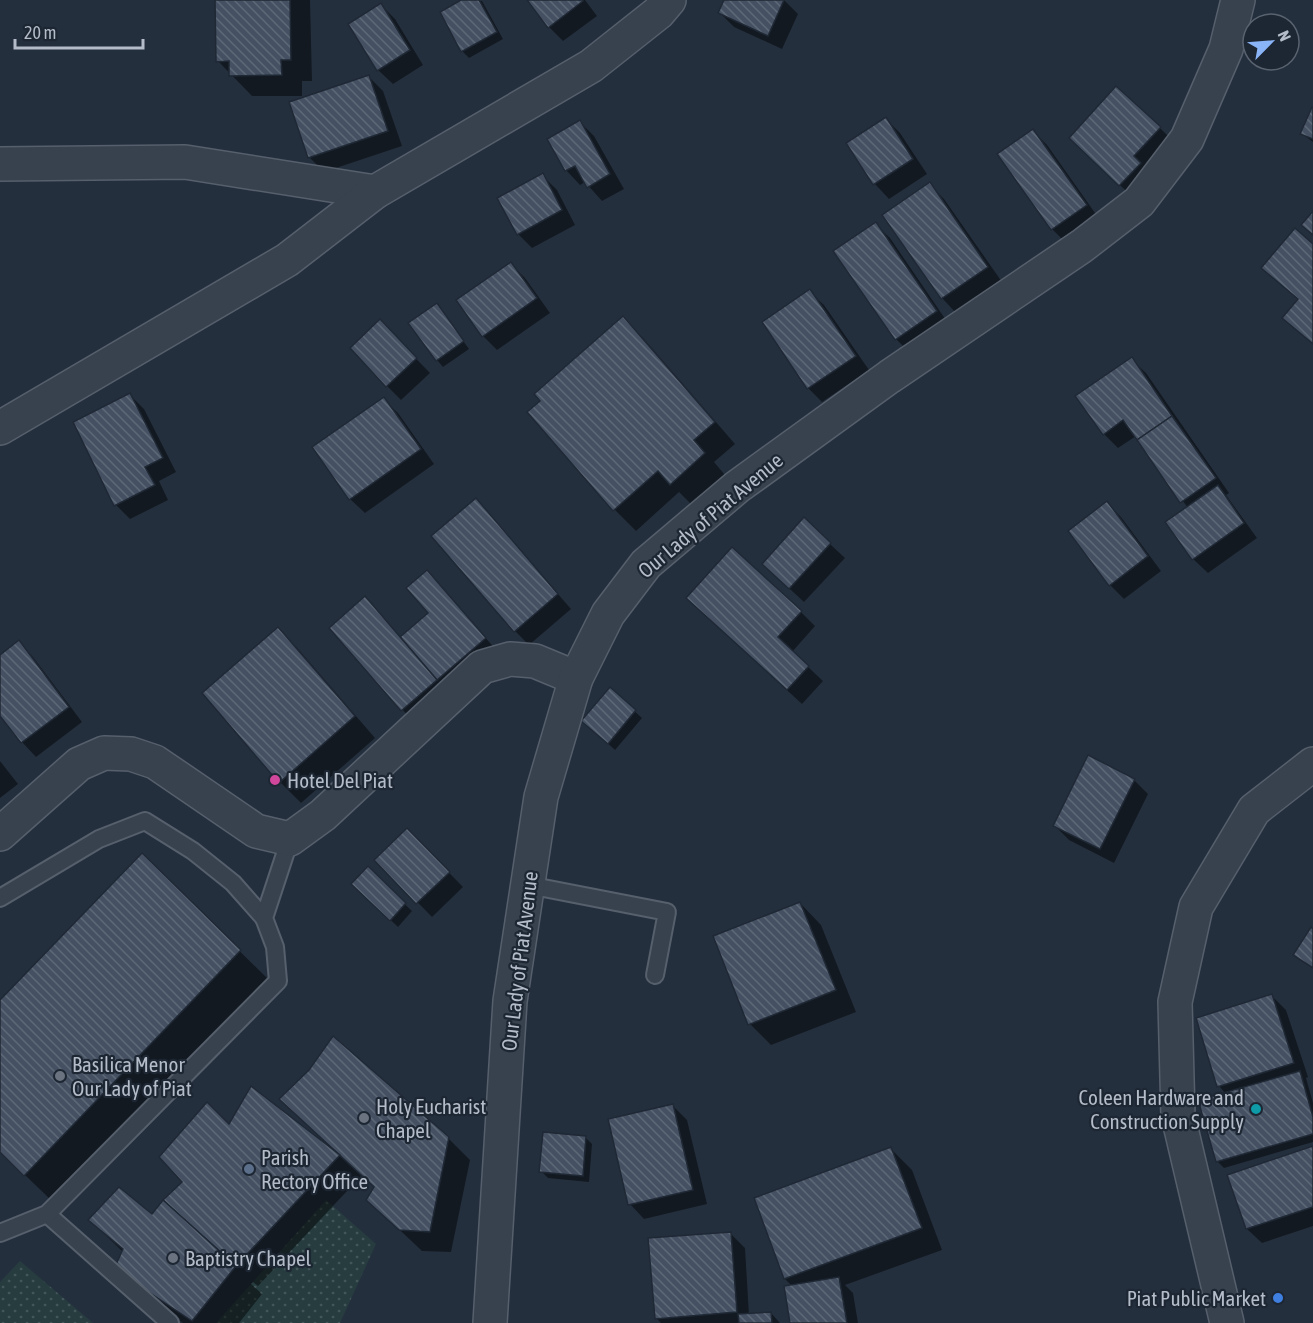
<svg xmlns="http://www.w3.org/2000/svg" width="1313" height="1323" viewBox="0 0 1313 1323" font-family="'Asap Condensed',sans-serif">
<defs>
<pattern id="park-dots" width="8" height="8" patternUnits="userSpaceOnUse" patternTransform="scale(1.5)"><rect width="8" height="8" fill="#263c3f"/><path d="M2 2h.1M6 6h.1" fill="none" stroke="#435659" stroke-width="1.8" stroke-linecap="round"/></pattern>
<pattern id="building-back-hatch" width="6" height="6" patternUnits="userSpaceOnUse" patternTransform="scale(1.5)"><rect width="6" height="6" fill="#455162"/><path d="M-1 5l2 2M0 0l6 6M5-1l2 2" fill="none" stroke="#5d6877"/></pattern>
</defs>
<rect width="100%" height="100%" fill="#242f3e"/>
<g fill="url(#park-dots)">
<polygon points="326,1200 376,1244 340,1323 216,1323"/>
<polygon points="20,1261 93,1323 0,1323 0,1282"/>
</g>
<g fill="#0007">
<polygon points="217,0 310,0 312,81 302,81 302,96 252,96 218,61"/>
<polygon points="464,0 482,1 503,39 469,58 462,51"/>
<polygon points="529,0 585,0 597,16 563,41 549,27"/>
<polygon points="726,0 784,0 798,14 782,49 734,27 720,13"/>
<polygon points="381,5 395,19 423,65 393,84 378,70"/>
<polygon points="369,77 383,91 402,146 324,172 309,157"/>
<polygon points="1313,109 1313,142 1302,134"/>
<polygon points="886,119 900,133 927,174 889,199 875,184 848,143"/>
<polygon points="580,122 594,136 624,189 602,201 585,182 580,185 566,170"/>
<polygon points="1160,128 1174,142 1135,199 1085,153"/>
<polygon points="1033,131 1047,145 1100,220 1066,243 1052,229"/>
<polygon points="542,175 557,190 575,225 532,248 518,234"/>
<polygon points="929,184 944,199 1002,282 956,313 942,298 885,215"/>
<polygon points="875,224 890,238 950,326 910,353 896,339"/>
<polygon points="511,264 525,278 550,313 497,350 483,336"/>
<polygon points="809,291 824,305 869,370 822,402 808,388"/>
<polygon points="437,305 469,349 443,367 437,360"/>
<polygon points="623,318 644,339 735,444 714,462 725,475 692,505 679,492 636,531 615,510 529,412"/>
<polygon points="394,336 430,373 401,400 387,386"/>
<polygon points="1131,359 1146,373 1229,493 1226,495 1257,538 1208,573 1193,559 1167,523 1188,508 1136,436 1118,448 1104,434"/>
<polygon points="130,395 144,409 176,472 159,481 168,500 130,519 116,505"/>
<polygon points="383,399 398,413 434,464 365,513 350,499"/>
<polygon points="476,500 571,609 529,645 515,631"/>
<polygon points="1107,503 1121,517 1161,571 1124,599 1110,585"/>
<polygon points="804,520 845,558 804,602 778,578"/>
<polygon points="427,572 499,653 416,725 331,628 401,638 430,613"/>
<polygon points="702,612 801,612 815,626 792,652 823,681 802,704"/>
<polygon points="278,629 299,650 375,738 301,803 280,782"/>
<polygon points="19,642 33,657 82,722 36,757 22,742 0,713 0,657"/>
<polygon points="610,689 642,718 615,750 590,727"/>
<polygon points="0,761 18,784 0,798"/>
<polygon points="1134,780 1148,794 1114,863 1069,840 1055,826"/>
<polygon points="421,844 463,887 432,917 376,860"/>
<polygon points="142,855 267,978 52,1201 0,1151 0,1002"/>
<polygon points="368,869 412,911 398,927 353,884"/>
<polygon points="800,903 821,925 856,1012 771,1045 750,1024"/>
<polygon points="1272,996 1286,1010 1308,1077 1306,1078 1313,1103 1313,1142 1224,1168 1217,1161 1226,1094 1219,1086"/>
<polygon points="672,1105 687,1120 707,1204 644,1219 630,1204"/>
<polygon points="229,1127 327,1146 328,1144 448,1138 470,1160 451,1252 422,1251 368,1200 375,1187 362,1175 258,1286 253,1282 251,1284 262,1294 239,1323 183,1323 143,1296 123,1252 90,1220 152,1216 184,1182"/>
<polygon points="585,1137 592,1144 589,1182 548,1178 541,1171"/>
<polygon points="1313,1148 1313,1226 1262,1243 1247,1229"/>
<polygon points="891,1149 912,1170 942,1250 845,1285 853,1293 858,1323 791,1323 792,1286 785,1279"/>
<polygon points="730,1233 745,1248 749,1315 771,1313 780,1323 661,1323 656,1318"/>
</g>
<g fill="url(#building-back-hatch)" stroke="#1f2835" stroke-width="1.5">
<polygon points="215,0 290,0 291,60 281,60 282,75 229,76 229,61 216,62"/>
<polygon points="461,0 479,0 497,32 461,52 440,12"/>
<polygon points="527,0 583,0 583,1 548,28"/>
<polygon points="724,0 784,0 768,36 718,13"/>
<polygon points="381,3 410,50 377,71 348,24"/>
<polygon points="369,75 388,131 308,158 289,102"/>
<polygon points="1116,86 1161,127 1134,156 1141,163 1119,186 1069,138"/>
<polygon points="1312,107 1313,108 1313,139 1300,134"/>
<polygon points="886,117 913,159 873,185 846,143"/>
<polygon points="580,120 610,174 587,188 575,166 565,171 547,139"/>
<polygon points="1033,129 1087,205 1051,230 997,154"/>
<polygon points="543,173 562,210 517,235 497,198"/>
<polygon points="930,182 988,267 941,299 882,215"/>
<polygon points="1313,211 1313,235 1301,225"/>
<polygon points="876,222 937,311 895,340 833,251"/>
<polygon points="1295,228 1313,244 1313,344 1282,318 1298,299 1261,268"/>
<polygon points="511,262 537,298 482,337 456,300"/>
<polygon points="810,289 856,356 807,389 762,322"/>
<polygon points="437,303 464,341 436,361 408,323"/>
<polygon points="623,316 715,422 694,440 705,453 670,485 658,471 613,511 527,412 540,401 534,394"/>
<polygon points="380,319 417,358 386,387 350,348"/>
<polygon points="1132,357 1172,416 1137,440 1123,420 1103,435 1075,396"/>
<polygon points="130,393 163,458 145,467 155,485 114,506 73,422"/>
<polygon points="384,397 421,449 349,500 312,447"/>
<polygon points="1172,416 1216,478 1180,503 1137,440"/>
<polygon points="1218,485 1244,523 1192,560 1165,522"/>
<polygon points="476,498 558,594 514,632 431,536"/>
<polygon points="1107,501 1148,556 1109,586 1068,531"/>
<polygon points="804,517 831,543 789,589 762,564"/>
<polygon points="732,547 802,611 778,637 809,666 787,690 686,598"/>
<polygon points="427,570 486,638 437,680 400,637 428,613 406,588"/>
<polygon points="365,596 437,680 401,711 329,628"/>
<polygon points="278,627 355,716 279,783 202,693"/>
<polygon points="19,640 69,707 21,743 0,716 0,655"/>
<polygon points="610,687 636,710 608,744 581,721"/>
<polygon points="1088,755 1135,779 1100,849 1053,826"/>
<polygon points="407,828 450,872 416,904 374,860"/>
<polygon points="142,853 241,950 24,1176 0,1152 0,1000"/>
<polygon points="368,866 406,903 390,921 351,884"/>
<polygon points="800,902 836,990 748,1025 713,936"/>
<polygon points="1311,927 1313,929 1313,968 1293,955"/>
<polygon points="1272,994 1294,1063 1217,1087 1196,1018"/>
<polygon points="333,1036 449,1137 430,1232 399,1230 366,1200 374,1187 279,1099 309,1070"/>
<polygon points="1300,1071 1313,1117 1313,1134 1216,1162 1198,1100"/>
<polygon points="251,1086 340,1155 236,1266 163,1200 182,1182 159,1157 207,1102 229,1124"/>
<polygon points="673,1104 693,1190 628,1205 608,1119"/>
<polygon points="543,1132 586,1136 583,1176 539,1172"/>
<polygon points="1313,1146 1313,1207 1246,1229 1227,1175"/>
<polygon points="891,1147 922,1228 784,1279 754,1198"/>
<polygon points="119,1187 152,1214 163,1200 236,1266 192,1321 114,1269 123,1249 88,1220"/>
<polygon points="731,1232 737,1312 655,1319 648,1238"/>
<polygon points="839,1277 847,1323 790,1323 784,1286"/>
<polygon points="771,1312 772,1323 739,1323 738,1314"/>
</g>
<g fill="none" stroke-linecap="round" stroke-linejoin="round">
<g stroke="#565f6c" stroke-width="20">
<g id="service">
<polyline points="528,885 667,912 655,975"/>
<polyline points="0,898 99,839 145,821 193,851 233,883 264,918"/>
<polyline points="47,1214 170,1323"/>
<polyline points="0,1233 47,1214 278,981 275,947 264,918 290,839"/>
</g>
</g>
<g stroke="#565f6c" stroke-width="36">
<g id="minor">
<polyline points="0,164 185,162 375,192"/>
<polyline points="0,428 287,260 375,192 591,66 658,13 669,0"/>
<polyline points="0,834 79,764 104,753 131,754 155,762 256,831 290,839 323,815 482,667 510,659 535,661 576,678"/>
</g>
</g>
<g stroke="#565f6c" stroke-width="36">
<g id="tertiary">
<polyline points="490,1323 510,1001 541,797 576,678 608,614 646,564 737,487 889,377 1082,246 1139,202 1187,139 1226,49 1238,0"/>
<polyline points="1227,1323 1178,1116 1175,1002 1196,907 1254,810 1313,764"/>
</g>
</g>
<use href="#service" stroke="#38414e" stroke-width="16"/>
<use href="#minor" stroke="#38414e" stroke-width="33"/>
<use href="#tertiary" stroke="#38414e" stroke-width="33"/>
</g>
<circle fill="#d1479c" stroke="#1d2633" stroke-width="2" cx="275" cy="780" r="6"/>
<g fill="#6b7280" stroke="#1d2633" stroke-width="2">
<circle cx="60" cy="1076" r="6"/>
<circle cx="364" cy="1118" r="6"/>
<circle cx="173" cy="1258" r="6"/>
</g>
<circle fill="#0f9aa8" stroke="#1d2633" stroke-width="2" cx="1256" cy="1109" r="6"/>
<circle fill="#5c6f8a" stroke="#1d2633" stroke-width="2" cx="249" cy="1169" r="6"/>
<circle fill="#3f7fe0" stroke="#1d2633" stroke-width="2" cx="1278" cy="1298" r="6"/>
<g text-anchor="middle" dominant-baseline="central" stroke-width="4.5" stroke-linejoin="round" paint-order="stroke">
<g font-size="21" fill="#b4bcc9" stroke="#1d2633">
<text transform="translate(710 515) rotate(-40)">Our Lady of Piat Avenue</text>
<text transform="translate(519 961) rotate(-83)">Our Lady of Piat Avenue</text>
</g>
<g font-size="21" fill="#b4bcc9" stroke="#1d2633" text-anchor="start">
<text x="287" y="780">Hotel Del Piat</text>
<text x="72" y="1064">Basilica Menor<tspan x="72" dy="24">Our Lady of Piat</tspan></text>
<text x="1244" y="1097" text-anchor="end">Coleen Hardware and<tspan x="1244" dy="24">Construction Supply</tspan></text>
<text x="376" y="1106">Holy Eucharist<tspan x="376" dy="24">Chapel</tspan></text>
<text x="261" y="1157">Parish<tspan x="261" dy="24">Rectory Office</tspan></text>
<text x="185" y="1258">Baptistry Chapel</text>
<text x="1266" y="1298" text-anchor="end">Piat Public Market</text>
</g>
</g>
<g transform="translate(1271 42) rotate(65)"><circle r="28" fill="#1d2633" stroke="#59626f" stroke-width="1.5"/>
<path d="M0-4.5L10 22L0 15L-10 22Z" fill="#8ab4f8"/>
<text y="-9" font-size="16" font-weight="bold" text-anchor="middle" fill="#b4bcc9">N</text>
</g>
<path d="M15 39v9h128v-9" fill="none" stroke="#b4bcc9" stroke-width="3"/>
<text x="24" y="39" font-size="18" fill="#b4bcc9" stroke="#1d2633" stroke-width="4.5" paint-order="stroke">20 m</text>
</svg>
